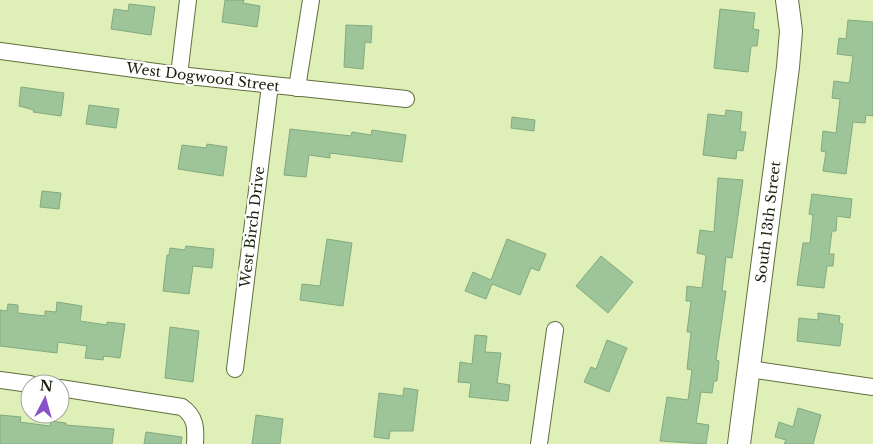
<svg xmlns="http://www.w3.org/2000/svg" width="873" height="444" viewBox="0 0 873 444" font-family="'Libre Baskerville',serif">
<rect width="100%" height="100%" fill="#def0b8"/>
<g fill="#9dc599" stroke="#83aa7f">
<polygon points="225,0 244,0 243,3 260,6 257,27 222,22"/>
<polygon points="129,4 155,7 151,35 111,29 114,9 128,11"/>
<polygon points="720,9 755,13 753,29 759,30 757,46 751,46 748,72 714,68"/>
<polygon points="848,20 873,22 873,116 866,115 865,123 853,122 846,174 823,171 826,152 821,151 823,131 836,133 840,99 832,98 834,81 849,83 850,79 853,56 837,54 839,38 846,39"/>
<polygon points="346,25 372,26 371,43 365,42 363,69 344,67"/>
<polygon points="21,87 64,93 61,116 33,112 34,110 19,106"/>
<polygon points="89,105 119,109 116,128 86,124"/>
<polygon points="726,110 742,112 740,132 746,132 743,151 737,150 736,159 703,155 708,114 725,116"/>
<polygon points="512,117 535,120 534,131 511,128"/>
<polygon points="290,129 351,136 352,132 371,135 372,130 406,135 402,162 330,153 330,158 309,155 306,177 284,175"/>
<polygon points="207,144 227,147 223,176 178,169 182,145 206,148"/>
<polygon points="718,178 743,180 732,258 726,257 722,291 726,291 716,360 719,361 717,381 714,381 712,393 701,392 696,423 709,425 706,444 660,441 667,397 688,400 692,370 687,369 691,332 687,332 691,301 686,301 687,286 702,288 706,255 697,253 700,230 714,232"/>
<polygon points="42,191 61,193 59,209 40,207"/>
<polygon points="812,194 852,199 850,218 837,216 836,231 832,231 829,254 834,254 833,266 827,266 824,288 797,285 803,243 810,243 813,215 809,214"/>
<polygon points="327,239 352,243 343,306 300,300 302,284 320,286"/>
<polygon points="507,239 546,254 539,271 531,268 520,295 492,284 486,299 465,291 473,272 491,280"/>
<polygon points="186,246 214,249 212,268 193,266 189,294 163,291 167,255 169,255 170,248 185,250"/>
<polygon points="601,256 633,282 608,313 576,286"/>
<polygon points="57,302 82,306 80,321 107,325 107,322 125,324 120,358 104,356 103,360 85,358 87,346 58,342 57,353 0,346 0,310 7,311 8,304 18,305 18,313 45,316 45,311 56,312"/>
<polygon points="818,313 840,316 839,323 843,324 840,346 797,341 799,318 818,320"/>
<polygon points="170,327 199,331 193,382 165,378"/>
<polygon points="475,335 487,336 485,352 501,353 497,383 510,385 508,401 469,397 471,383 458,382 460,362 472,364"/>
<polygon points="607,340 627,348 609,392 584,382 591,367 596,369"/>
<polygon points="404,388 418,390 413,431 390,431 389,439 374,437 379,393 403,396"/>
<polygon points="798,408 821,415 813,444 784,444 786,440 775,437 779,422 793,427"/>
<polygon points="0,415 21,417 20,422 50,426 51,421 66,423 66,425 114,429 112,444 0,444"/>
<polygon points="256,415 283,419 280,444 252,444"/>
<polygon points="146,432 182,437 181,444 144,444"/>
</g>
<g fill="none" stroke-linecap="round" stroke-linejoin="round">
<g stroke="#606e3c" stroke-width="18">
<g id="street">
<polyline points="0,51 179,75 406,99"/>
<polyline points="179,75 188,0"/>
<polyline points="297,88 311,0"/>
<polyline points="235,369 270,85"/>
<polyline points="749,369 873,387"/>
<polyline points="0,380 30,384"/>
<path d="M60 388 182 407C196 417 196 428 195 444"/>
<polyline points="539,444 555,330"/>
</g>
</g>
<g stroke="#606e3c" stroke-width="24">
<polyline id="secondary" points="739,444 788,67 791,31 787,0"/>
</g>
<use href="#street" stroke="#fff" stroke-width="16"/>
<use href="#secondary" stroke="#fff" stroke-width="22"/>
</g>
<g text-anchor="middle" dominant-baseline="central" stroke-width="4.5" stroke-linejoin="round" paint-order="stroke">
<g font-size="14" fill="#1b210c" stroke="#fff">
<text transform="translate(203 77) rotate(7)">West Dogwood Street</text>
<text transform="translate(768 222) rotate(-83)">South 13th Street</text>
<text transform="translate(252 227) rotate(-83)">West Birch Drive</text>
</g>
</g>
<g transform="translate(45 399) rotate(6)"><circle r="24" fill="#ffffff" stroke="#a4a69e"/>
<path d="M0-4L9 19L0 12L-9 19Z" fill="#8952ca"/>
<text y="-8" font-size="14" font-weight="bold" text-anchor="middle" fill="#1b210c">N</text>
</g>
</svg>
